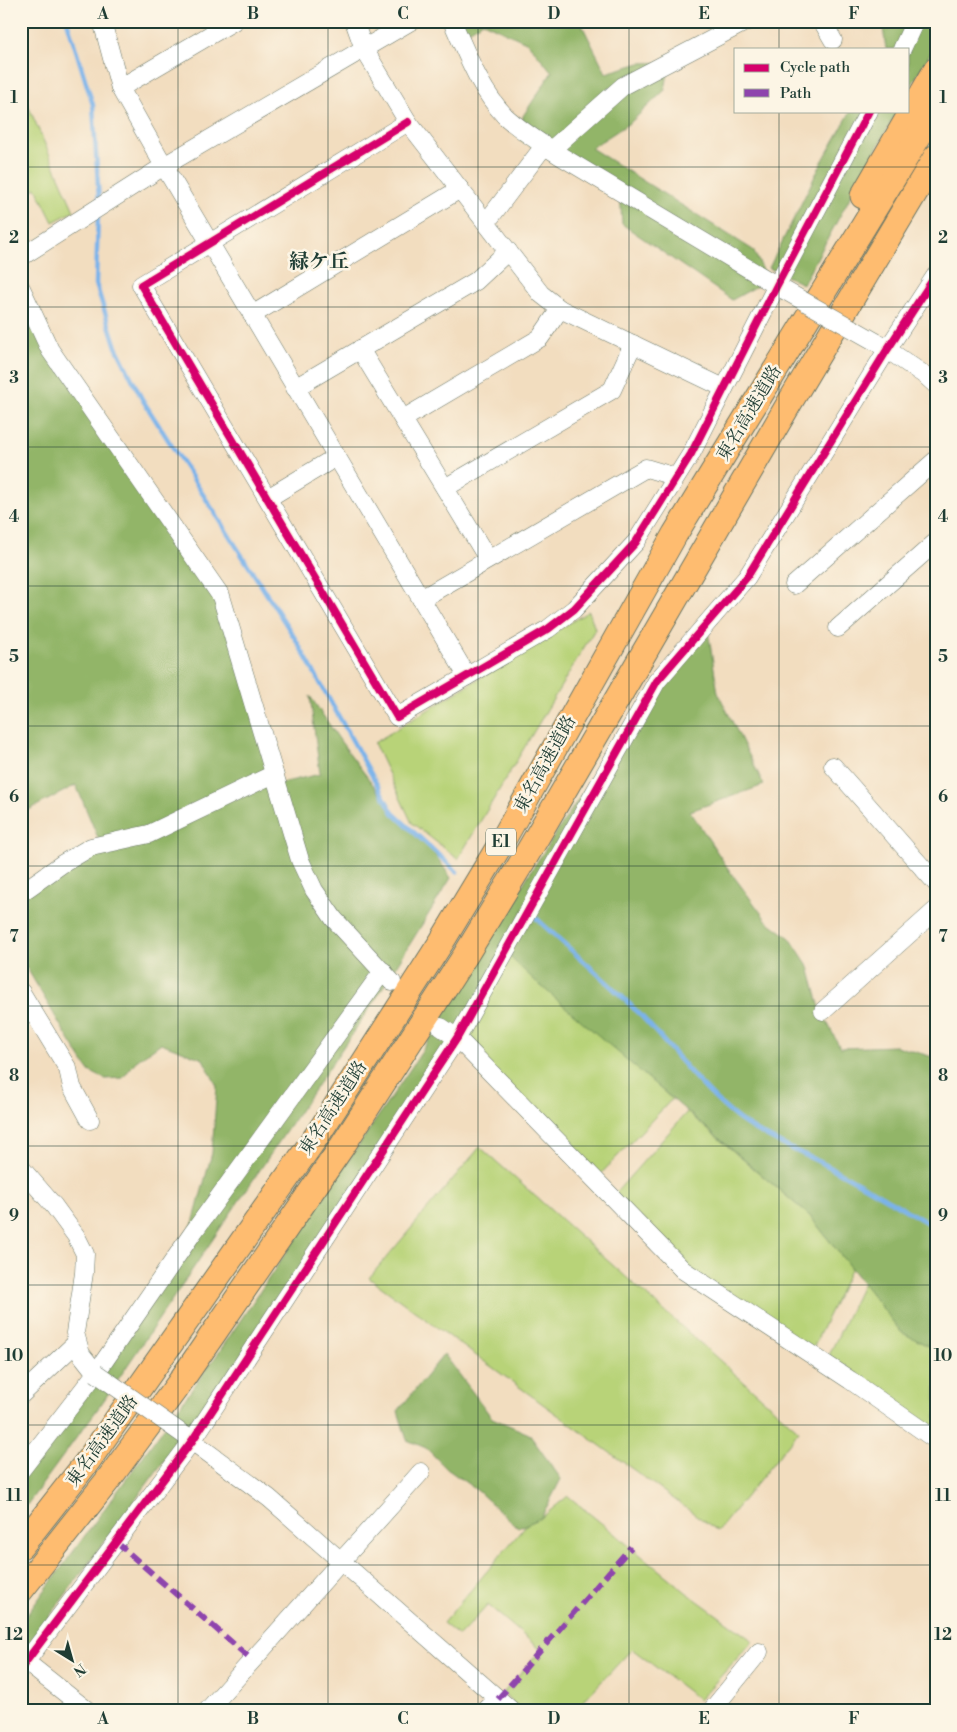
<svg xmlns="http://www.w3.org/2000/svg" width="957" height="1732" viewBox="0 0 957 1732" font-family="'Libre Bodoni','Noto Serif JP',serif">
<rect width="100%" height="100%" fill="#fcf5e5"/>
<filter id="ink" filterUnits="userSpaceOnUse"><feTurbulence type="fractalNoise" baseFrequency=".02" numOctaves="2"/><feDisplacementMap in="SourceGraphic" scale="10" xChannelSelector="R" yChannelSelector="G"/><feConvolveMatrix kernelMatrix="1 2 1 2 8 2 1 2 1" color-interpolation-filters="sRGB"/></filter>
<filter id="wash" filterUnits="userSpaceOnUse"><feTurbulence type="fractalNoise" baseFrequency=".0096" numOctaves="4" result="noise"/><feDisplacementMap in="SourceGraphic" scale="20" xChannelSelector="R" yChannelSelector="G"/><feGaussianBlur stdDeviation="1.12" result="paint"/><feColorMatrix in="noise" values="0 0 0 0 0 0 0 0 0 0 0 0 0 0 0 0 0 1.4 0 .05"/><feComposite in="paint" operator="in"/></filter>
<g filter="url(#wash)">
<rect width="100%" height="100%" fill="#f2ddbf"/>
<g fill="#b8d378" stroke="#6c8856">
<polygon points="21,89 74,211 53,222 36,188 21,196"/>
<polygon points="589,611 595,629 458,859 412,823 374,743"/>
<polygon points="505,952 672,1099 595,1180 457,1038"/>
<polygon points="687,1112 810,1216 851,1268 810,1354 683,1270 612,1197"/>
<polygon points="480,1147 799,1431 718,1531 369,1278"/>
<polygon points="863,1283 901,1332 936,1349 936,1441 825,1364"/>
<polygon points="568,1496 687,1593 753,1641 699,1700 632,1649 574,1711 519,1711 503,1693 541,1650 488,1605 459,1636 443,1623 527,1524 541,1518"/>
</g>
<g fill="#92b568" stroke="#58794e">
<polygon points="453,21 580,21 606,73 640,63 670,62 665,90 631,122 591,148 753,250 768,280 732,300 622,224 620,192 520,140 523,116 552,72 528,43 483,22 459,37"/>
<polygon points="882,21 936,21 936,44 908,91 908,49 886,49"/>
<polygon points="851,111 897,111 803,284 769,268 822,162"/>
<polygon points="21,288 75,386 172,525 232,632 277,784 320,774 310,696 341,742 398,818 430,847 451,878 377,997 102,1403 21,1513 21,1480 91,1389 193,1223 212,1153 217,1086 203,1059 161,1043 135,1062 123,1078 105,1079 89,1071 65,1033 21,958 21,895 101,845 76,785 21,814"/>
<polygon points="708,631 718,693 764,785 690,811 729,870 767,921 790,938 809,967 820,1008 840,1048 896,1046 936,1058 936,1350 901,1332 810,1216 635,1067 533,979 505,952 660,678"/>
<polygon points="589,783 464,1024 301,1275 21,1655 21,1623 217,1355 419,1056 531,871"/>
<polygon points="444,1354 492,1418 529,1434 561,1479 541,1518 518,1528 478,1491 447,1469 426,1448 407,1440 398,1411"/>
</g>
<g fill="none" stroke-linecap="round" stroke-linejoin="round">
<g stroke="#7ab3ea" stroke-width="4.5">
<polyline points="67,21 93,105 99,201"/>
<polyline points="98,214 96,284 116,347 142,399 296,640 393,813 457,872"/>
<path d="M536 918C572 952 612 984 646 1021 674 1052 699 1086 731 1113 755 1134 795 1150 824 1164 862 1184 899 1206 936 1228"/>
</g>
</g>
</g>
<g filter="url(#ink)">
<g fill="none" stroke-linecap="round" stroke-linejoin="round">
<g stroke="#697565" stroke-width="19">
<g id="minor">
<polyline points="102,21 120,88 164,166 467,676"/>
<polyline points="354,21 364,49 408,122 541,294 560,309 724,388"/>
<path d="M452 21C467 54 480 90 505 116 521 131 541 143 559 155L784 290"/>
<polyline points="822,21 833,40"/>
<polyline points="902,49 915,21"/>
<polyline points="120,88 234,21"/>
<polyline points="408,122 141,285 397,717 548,629 574,609 636,542 691,454 777,285 869,111"/>
<polyline points="551,150 623,86 747,21"/>
<polyline points="486,223 544,146"/>
<polyline points="21,257 164,166 411,21"/>
<polyline points="21,288 50,350 221,596 300,860 314,890 334,919 392,982"/>
<polyline points="252,315 460,189"/>
<polyline points="879,344 926,376 936,385"/>
<polyline points="360,349 488,559"/>
<polyline points="295,388 476,281 508,251"/>
<polyline points="403,419 540,338 560,309"/>
<polyline points="445,488 612,390 633,344"/>
<polyline points="268,498 336,457"/>
<polyline points="794,585 936,460"/>
<polyline points="421,599 646,468 676,477"/>
<polyline points="838,628 936,542"/>
<polyline points="833,766 936,883"/>
<polyline points="21,893 62,864 91,847 149,834 274,774"/>
<polyline points="21,992 68,1069 72,1087 90,1120"/>
<polyline points="823,1011 936,910"/>
<polyline points="441,1027 457,1038 683,1270 850,1380 936,1440"/>
<polyline points="21,1168 54,1206 76,1236 85,1254 84,1273 75,1333 81,1354 96,1373"/>
<polyline points="21,1395 77,1342"/>
<polyline points="184,1435 269,1498 512,1711"/>
<polyline points="21,1470 96,1373 192,1234 383,971"/>
<polyline points="21,1658 88,1711"/>
<polyline points="21,1668 192,1441 457,1038 657,681 747,577 887,350 936,275"/>
<polyline points="207,1711 421,1472"/>
<polyline points="485,1711 498,1699"/>
<polyline points="711,1711 759,1652"/>
</g>
</g>
<g stroke="#697565" stroke-width="27">
<g id="highway">
<polyline points="863,196 936,70"/>
<polyline points="21,1546 87,1462 318,1134 442,941 500,845 675,534 936,108"/>
<polyline points="21,1590 108,1480 178,1385 341,1148 465,956 524,859 790,402 936,157"/>
</g>
</g>
<use href="#minor" stroke="#fff" stroke-width="18"/>
<use href="#highway" stroke="#febc70" stroke-width="25"/>
<g stroke="#697565" stroke-width="19" stroke-linecap="butt">
<g id="minor-bridge">
<polyline points="784,290 876,342"/>
<polyline points="96,1373 184,1435"/>
</g>
</g>
<use href="#minor-bridge" stroke="#fff" stroke-width="18"/>
<g stroke="#8e44ad" stroke-width="6" stroke-dasharray="12 6" stroke-linecap="butt">
<polyline points="21,1177 26,1173"/>
<polyline points="116,1542 252,1660"/>
<polyline points="498,1699 631,1547"/>
</g>
<g stroke="#fcf5e5" stroke-width="11">
<g id="cycleway">
<polyline points="408,122 141,285 397,717 548,629 574,609 636,542 691,454 777,285 869,111"/>
<polyline points="21,1668 192,1441 457,1038 657,681 747,577 887,350 936,275"/>
</g>
</g>
<use href="#cycleway" stroke="#d6006c" stroke-width="8"/>
</g>
</g>
<path fill="none" stroke="#1f3d34" stroke-width="1" stroke-opacity="0.55" d="M178 21V1711M328 21V1711M478 21V1711M629 21V1711M779 21V49M779 111V1711M21 167H936M21 307H936M21 447H936M21 586H936M21 726H936M21 866H936M21 1006H936M21 1146H936M21 1285H936M21 1425H936M21 1565H936"/>
<g text-anchor="middle" dominant-baseline="central" stroke-width="5" stroke-linejoin="round" paint-order="stroke">
<rect fill="#fcf5e5" stroke="#617469" stroke-width="1" x="486" y="828.5" width="30" height="27" rx="4"/>
<g font-size="16" font-weight="bold" fill="#1f3d34">
<text x="501" y="842">E1</text>
</g>
<g font-size="18" fill="#1f3d34" stroke="#fcf5e5">
<text transform="translate(749 413) rotate(-59)">東名高速道路</text>
<text transform="translate(545 764) rotate(-61)">東名高速道路</text>
<text transform="translate(333 1108) rotate(-57)">東名高速道路</text>
<text transform="translate(102 1441) rotate(-54)">東名高速道路</text>
</g>
<g font-size="20" font-weight="bold" fill="#1f3d34" stroke="#fcf5e5">
<text x="319" y="262">緑ケ丘</text>
</g>
</g>
<rect width="957" height="1732" fill="none" stroke="#fcf5e5" stroke-width="55"/>
<rect x="734" y="48" width="175" height="65" fill="#fcf5e5" stroke="#a4ab9e"/>
<rect x="744" y="64" width="25" height="8" fill="#d6006c" stroke="#a4ab9e"/>
<text x="780" y="72" font-size="15" fill="#1f3d34">Cycle path</text>
<rect x="744" y="89" width="25" height="8" fill="#8e44ad" stroke="#a4ab9e"/>
<text x="780" y="98" font-size="15" fill="#1f3d34">Path</text>
<g transform="translate(72 1660) rotate(143)" stroke="#fcf5e5" stroke-width="4" paint-order="stroke">
<path d="M0-4L9 19L0 12L-9 19Z" fill="#1f3d34"/>
<text y="-8" font-size="14" font-weight="bold" text-anchor="middle" fill="#1f3d34">N</text>
</g>
<rect x="28" y="28" width="902" height="1676" fill="none" stroke="#1f3d34" stroke-width="2"/>
<g font-size="16" text-anchor="middle" font-weight="bold" fill="#1f3d34">
<text x="103" y="19">A</text>
<text x="253" y="19">B</text>
<text x="403" y="19">C</text>
<text x="554" y="19">D</text>
<text x="704" y="19">E</text>
<text x="854" y="19">F</text>
<text x="14" y="103">1</text>
<text x="943" y="103">1</text>
<text x="14" y="243">2</text>
<text x="943" y="243">2</text>
<text x="14" y="383">3</text>
<text x="943" y="383">3</text>
<text x="14" y="522">4</text>
<text x="943" y="522">4</text>
<text x="14" y="662">5</text>
<text x="943" y="662">5</text>
<text x="14" y="802">6</text>
<text x="943" y="802">6</text>
<text x="14" y="942">7</text>
<text x="943" y="942">7</text>
<text x="14" y="1081">8</text>
<text x="943" y="1081">8</text>
<text x="14" y="1221">9</text>
<text x="943" y="1221">9</text>
<text x="14" y="1361">10</text>
<text x="943" y="1361">10</text>
<text x="14" y="1501">11</text>
<text x="943" y="1501">11</text>
<text x="14" y="1640">12</text>
<text x="943" y="1640">12</text>
<text x="103" y="1724">A</text>
<text x="253" y="1724">B</text>
<text x="403" y="1724">C</text>
<text x="554" y="1724">D</text>
<text x="704" y="1724">E</text>
<text x="854" y="1724">F</text>
</g>
</svg>
